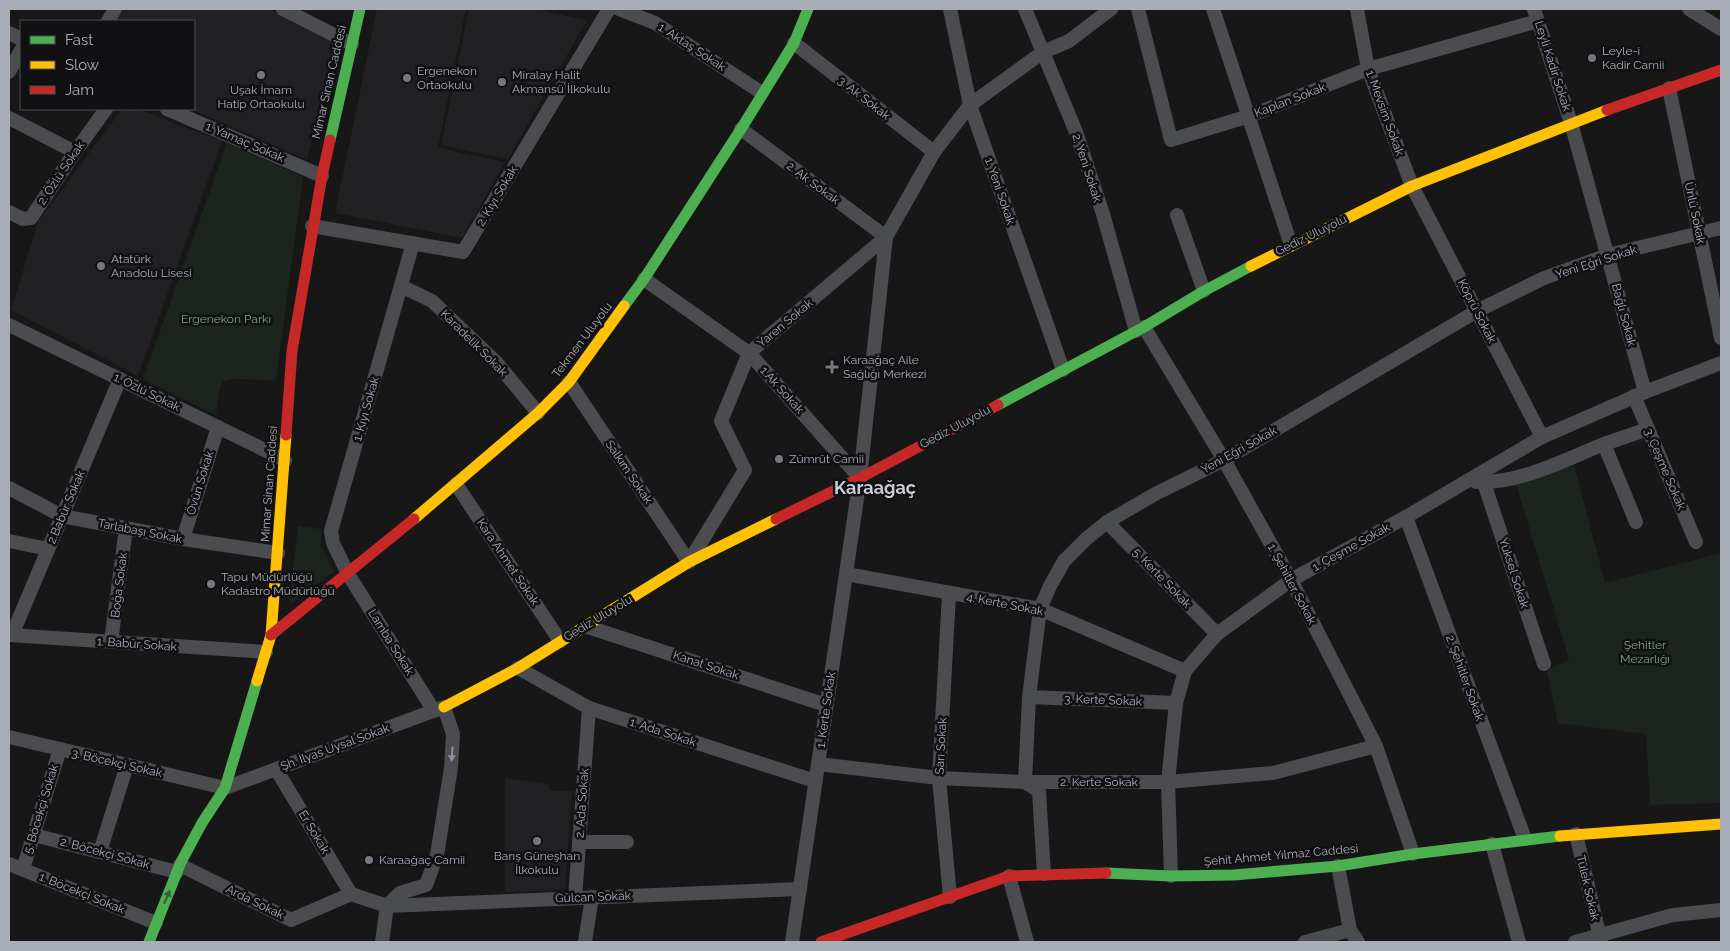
<svg xmlns="http://www.w3.org/2000/svg" width="1730" height="951" viewBox="0 0 1730 951" font-family="Raleway,sans-serif">
<rect width="100%" height="100%" fill="#171717"/>
<g fill="#212123">
<polygon points="122,9 270,9 336,42 307,160 191,109 194,109 194,21 116,21"/>
<polygon points="377,9 466,9 438,148 505,162 462,238 335,213"/>
<polygon points="469,9 534,9 587,20 508,159 441,145"/>
<polygon points="122,109 137,109 222,141 138,376 11,310 38,222"/>
<polygon points="505,778 549,784 549,791 572,791 565,890 505,892"/>
</g>
<g fill="#1d241e">
<polygon points="227,143 303,177 276,380 234,379 224,381 220,386 216,415 143,379"/>
<polygon points="1573,461 1605,583 1721,553 1721,803 1650,805 1646,734 1558,723 1547,671 1569,659 1516,484"/>
<polygon points="298,526 321,529 321,545 334,572 289,605"/>
</g>
<g fill="none" stroke-linecap="round" stroke-linejoin="round">
<g stroke="#4b4c50" stroke-width="14">
<polyline points="283,9 352,44"/>
<polyline points="619,9 655,23 762,93"/>
<polyline points="950,9 970,105 1063,370"/>
<polyline points="1025,9 1076,132 1103,214 1136,331"/>
<polyline points="1138,9 1171,140 1249,116 1368,69 1538,21"/>
<polyline points="1213,9 1291,245"/>
<polyline points="1357,9 1368,69 1412,186 1542,437"/>
<polyline points="1534,9 1571,123 1645,392"/>
<polyline points="1689,9 1721,29"/>
<polyline points="108,21 115,9"/>
<polyline points="9,33 21,39"/>
<polyline points="794,43 934,152"/>
<polyline points="9,72 21,50"/>
<polyline points="1669,88 1721,338"/>
<polyline points="167,109 322,176"/>
<polyline points="9,118 75,152"/>
<polyline points="9,212 23,219 31,218 75,152 106,109"/>
<polyline points="1177,215 1204,291"/>
<polyline points="312,226 463,252 609,9"/>
<polyline points="413,243 331,531 333,543 348,574 434,711"/>
<polyline points="644,279 749,353 860,478"/>
<polyline points="401,286 432,301 496,362 538,413"/>
<polyline points="9,325 285,460"/>
<polyline points="1144,327 1224,460 1291,580 1376,746 1413,854"/>
<polyline points="569,382 689,562 745,470 721,421 749,353 886,237 741,129"/>
<polyline points="1634,396 1696,542"/>
<path d="M1476 482C1520 484 1564 460 1604 444"/>
<polyline points="1484,483 1544,664"/>
<polyline points="456,484 560,641"/>
<polyline points="9,488 62,516 183,539 278,553"/>
<polyline points="1406,517 1525,839"/>
<polyline points="1107,522 1217,634"/>
<polyline points="1636,522 1604,444 1648,429"/>
<polyline points="183,539 218,427"/>
<polyline points="9,541 48,549"/>
<polyline points="846,574 1040,609 1185,671"/>
<polyline points="949,594 939,778 950,897"/>
<polyline points="585,626 826,705"/>
<polyline points="9,635 266,652"/>
<polyline points="12,635 120,379"/>
<polyline points="111,642 126,528"/>
<polyline points="518,668 589,708 815,781"/>
<polyline points="1029,697 1176,703"/>
<polyline points="9,737 225,788 444,707 453,734 451,768 437,855 426,885 400,893 387,906 382,942"/>
<polyline points="818,764 939,778 1025,782 1168,782 1273,773 1376,746"/>
<polyline points="276,769 351,894"/>
<polyline points="1576,834 1601,942"/>
<polyline points="34,835 177,872"/>
<polyline points="579,842 627,842"/>
<polyline points="1492,844 1519,942"/>
<polyline points="100,852 127,765"/>
<polyline points="9,864 156,923"/>
<polyline points="180,865 291,920 351,894 387,906 800,889"/>
<polyline points="1338,866 1350,930 1358,942"/>
<polyline points="23,869 60,749"/>
<polyline points="1044,874 1039,791 1025,782 1029,697 1040,609 1050,586 1064,561 1086,539 1107,522 1155,494 1224,460 1477,311 1544,278 1608,255 1721,228"/>
<polyline points="1009,876 1027,942"/>
<polyline points="1171,876 1168,782 1176,703 1185,671 1217,634 1291,580 1406,517 1542,437 1645,392 1721,363"/>
<polyline points="575,898 589,708"/>
<polyline points="585,942 592,897"/>
<polyline points="792,942 860,478 886,237 934,152 970,105 1043,52 1069,41 1111,9"/>
<polyline points="1305,942 1350,930"/>
<polyline points="1575,942 1673,915 1721,910"/>
</g>
<g stroke="#4caf50" stroke-width="11">
<polyline points="330,140 360,9"/>
<polyline points="624,306 644,279 741,129 794,43 808,9"/>
<polyline points="998,405 1144,327 1204,291 1251,266"/>
<polyline points="1106,873 1171,876 1234,875 1338,866 1413,854 1560,836"/>
<polyline points="149,942 181,862 202,823 225,788 257,681"/>
</g>
<g stroke="#ffc107" stroke-width="11">
<polyline points="1251,266 1412,186 1607,110"/>
<polyline points="414,519 538,413 569,382 624,306"/>
<polyline points="257,681 271,635 286,435"/>
<polyline points="444,707 518,668 689,562 776,519"/>
<polyline points="1560,836 1721,824"/>
</g>
<g stroke="#c62828" stroke-width="11">
<polyline points="1607,110 1721,70"/>
<polyline points="286,435 292,351 322,176 330,140"/>
<polyline points="776,519 860,478 998,405"/>
<polyline points="271,635 414,519"/>
<polyline points="821,942 1009,876 1106,873"/>
</g>
</g>
<defs><path id="oneway-solid" d="M-6-.8H1V-3.2L6.5 0L1 3.2V.8H-6Z" transform="scale(1.25)"/></defs>
<use fill="#8c9099" href="#oneway-solid" transform="translate(452 754) rotate(94)"/>
<use fill="#2e6032" href="#oneway-solid" transform="translate(167 897) rotate(-67)"/>
<g fill="#757880" stroke="#111113" stroke-width="2">
<circle cx="1592" cy="58" r="5"/>
<circle cx="261" cy="75" r="5"/>
<circle cx="407" cy="78" r="5"/>
<circle cx="502" cy="82" r="5"/>
<circle cx="101" cy="266" r="5"/>
<path d="M829.5 359.5h5v5h5v5h-5v5h-5v-5h-5v-5h5z"/>
<circle cx="779" cy="459" r="5"/>
<circle cx="211" cy="584" r="5"/>
<circle cx="537" cy="841" r="5"/>
<circle cx="369" cy="860" r="5"/>
</g>
<g text-anchor="middle" dominant-baseline="central" stroke-width="5" stroke-linejoin="round" paint-order="stroke">
<g font-size="12" fill="#a8adb8" stroke="#111113">
<text transform="translate(692 47) rotate(33)">1. Aktaş Sokak</text>
<text transform="translate(1553 66) rotate(72)">Leyli Kadir Sokak</text>
<text transform="translate(329 82) rotate(-77)">Mimar Sinan Caddesi</text>
<text transform="translate(864 98) rotate(38)">3. Ak Sokak</text>
<text transform="translate(1290 100) rotate(-21)">Kaplan Sokak</text>
<text transform="translate(1385 113) rotate(70)">1. Mevsim Sokak</text>
<text transform="translate(245 142) rotate(23)">1. Yamaç Sokak</text>
<text transform="translate(1087 168) rotate(72)">2. Yeni Sokak</text>
<text transform="translate(61 173) rotate(-56)">2. Özlü Sokak</text>
<text transform="translate(813 183) rotate(37)">2. Ak Sokak</text>
<text transform="translate(1000 191) rotate(71)">1. Yeni Sokak</text>
<text transform="translate(497 196) rotate(-59)">2. Kıyı Sokak</text>
<text transform="translate(1695 213) rotate(78)">Ünlü Sokak</text>
<text transform="translate(1311 235) rotate(-26)">Gediz Uluyolu</text>
<text transform="translate(1596 262) rotate(-18)">Yeni Eğri Sokak</text>
<text transform="translate(1477 311) rotate(63)">Köprü Sokak</text>
<text transform="translate(1624 315) rotate(75)">Bağlı Sokak</text>
<text transform="translate(785 323) rotate(-40)">Yaren Sokak</text>
<text transform="translate(582 340) rotate(-53)">Tekmen Uluyolu</text>
<text transform="translate(474 343) rotate(45)">Karadelik Sokak</text>
<text transform="translate(782 390) rotate(48)">1.Ak Sokak</text>
<text transform="translate(147 392) rotate(26)">1. Özlü Sokak</text>
<text transform="translate(366 409) rotate(-74)">1. Kıyı Sokak</text>
<text transform="translate(955 427) rotate(-28)">Gediz Uluyolu</text>
<text transform="translate(1239 450) rotate(-29)">Yeni Eğri Sokak</text>
<text transform="translate(1665 469) rotate(67)">3. Çeşme Sokak</text>
<text transform="translate(629 472) rotate(56)">Salkım Sokak</text>
<text transform="translate(200 483) rotate(-73)">Övün Sokak</text>
<text transform="translate(269 484) rotate(-86)">Mimar Sinan Caddesi</text>
<text transform="translate(66 507) rotate(-67)">2.Babür Sokak</text>
<text transform="translate(140 531) rotate(11)">Tarlabaşı Sokak</text>
<text transform="translate(1351 547) rotate(-29)">1. Çeşme Sokak</text>
<text transform="translate(508 562) rotate(56)">Kara Ahmet Sokak</text>
<text transform="translate(1514 573) rotate(72)">Yüksel Sokak</text>
<text transform="translate(1162 578) rotate(46)">5. Kerte Sokak</text>
<text transform="translate(1292 584) rotate(62)">1. Şehitler Sokak</text>
<text transform="translate(119 585) rotate(-83)">Boğa Sokak</text>
<text transform="translate(1005 604) rotate(11)">4. Kerte Sokak</text>
<text transform="translate(598 618) rotate(-31)">Gediz Uluyolu</text>
<text transform="translate(391 642) rotate(58)">Lamba Sokak</text>
<text transform="translate(137 644) rotate(4)">1. Babür Sokak</text>
<text transform="translate(706 665) rotate(18)">Kanat Sokak</text>
<text transform="translate(1465 678) rotate(70)">2. Şehitler Sokak</text>
<text transform="translate(1103 700) rotate(2)">3. Kerte Sokak</text>
<text transform="translate(826 710) rotate(-82)">1. Kerte Sokak</text>
<text transform="translate(663 732) rotate(18)">1. Ada Sokak</text>
<text transform="translate(941 746) rotate(-87)">Sarı Sokak</text>
<text transform="translate(335 747) rotate(-20)">Şh. İlyas Uysal Sokak</text>
<text transform="translate(117 763) rotate(13)">3. Böcekçi Sokak</text>
<text x="1099" y="782">2. Kerte Sokak</text>
<text transform="translate(582 803) rotate(-86)">2. Ada Sokak</text>
<text transform="translate(41 809) rotate(-73)">5. Böcekçi Sokak</text>
<text transform="translate(314 832) rotate(59)">Er Sokak</text>
<text transform="translate(105 853) rotate(15)">2. Böcekçi Sokak</text>
<text transform="translate(1281 855) rotate(-5)">Şehit Ahmet Yılmaz Caddesi</text>
<text transform="translate(1588 888) rotate(77)">Tülek Sokak</text>
<text transform="translate(82 893) rotate(22)">1. Böcekçi Sokak</text>
<text transform="translate(593 897) rotate(-2)">Gülcan Sokak</text>
<text transform="translate(255 902) rotate(26)">Arda Sokak</text>
</g>
<g font-size="12" fill="#a8adb8" stroke="#111113" text-anchor="start">
<text x="1602" y="51">Leyle-i<tspan x="1602" dy="14">Kadir Camii</tspan></text>
<text x="417" y="71">Ergenekon<tspan x="417" dy="14">Ortaokulu</tspan></text>
<text x="512" y="75">Miralay Halit<tspan x="512" dy="14">Akmansü İlkokulu</tspan></text>
<text x="261" y="90" text-anchor="middle">Uşak İmam<tspan x="261" dy="14">Hatip Ortaokulu</tspan></text>
<text x="111" y="259">Atatürk<tspan x="111" dy="14">Anadolu Lisesi</tspan></text>
<text x="843" y="360">Karaağaç Aile<tspan x="843" dy="14">Sağlığı Merkezi</tspan></text>
<text x="789" y="459">Zümrüt Camii</text>
<text x="221" y="577">Tapu Müdürlüğü<tspan x="221" dy="14">Kadastro Müdürlüğü</tspan></text>
<text x="537" y="856" text-anchor="middle">Barış Güneşhan<tspan x="537" dy="14">İlkokulu</tspan></text>
<text x="379" y="860">Karaağaç Camii</text>
</g>
<g font-size="12" fill="#7fa381" stroke="#111113">
<text x="226" y="319">Ergenekon Parkı</text>
<text x="1645" y="645">Şehitler<tspan x="1645" dy="14">Mezarlığı</tspan></text>
</g>
<g font-size="18" font-weight="bold" fill="#c9ccd4" stroke="#111113">
<text x="875" y="487">Karaağaç</text>
</g>
</g>
<rect width="1730" height="951" fill="none" stroke="#a8adb8" stroke-width="20"/>
<rect x="20" y="20" width="175" height="90" fill="#111113" stroke="#4d4f55"/>
<rect x="30" y="36" width="25" height="8" fill="#4caf50" stroke="#4d4f55"/>
<text x="65" y="45" font-size="15" fill="#a8adb8">Fast</text>
<rect x="30" y="61" width="25" height="8" fill="#ffc107" stroke="#4d4f55"/>
<text x="65" y="70" font-size="15" fill="#a8adb8">Slow</text>
<rect x="30" y="86" width="25" height="8" fill="#c62828" stroke="#4d4f55"/>
<text x="65" y="95" font-size="15" fill="#a8adb8">Jam</text>
</svg>
